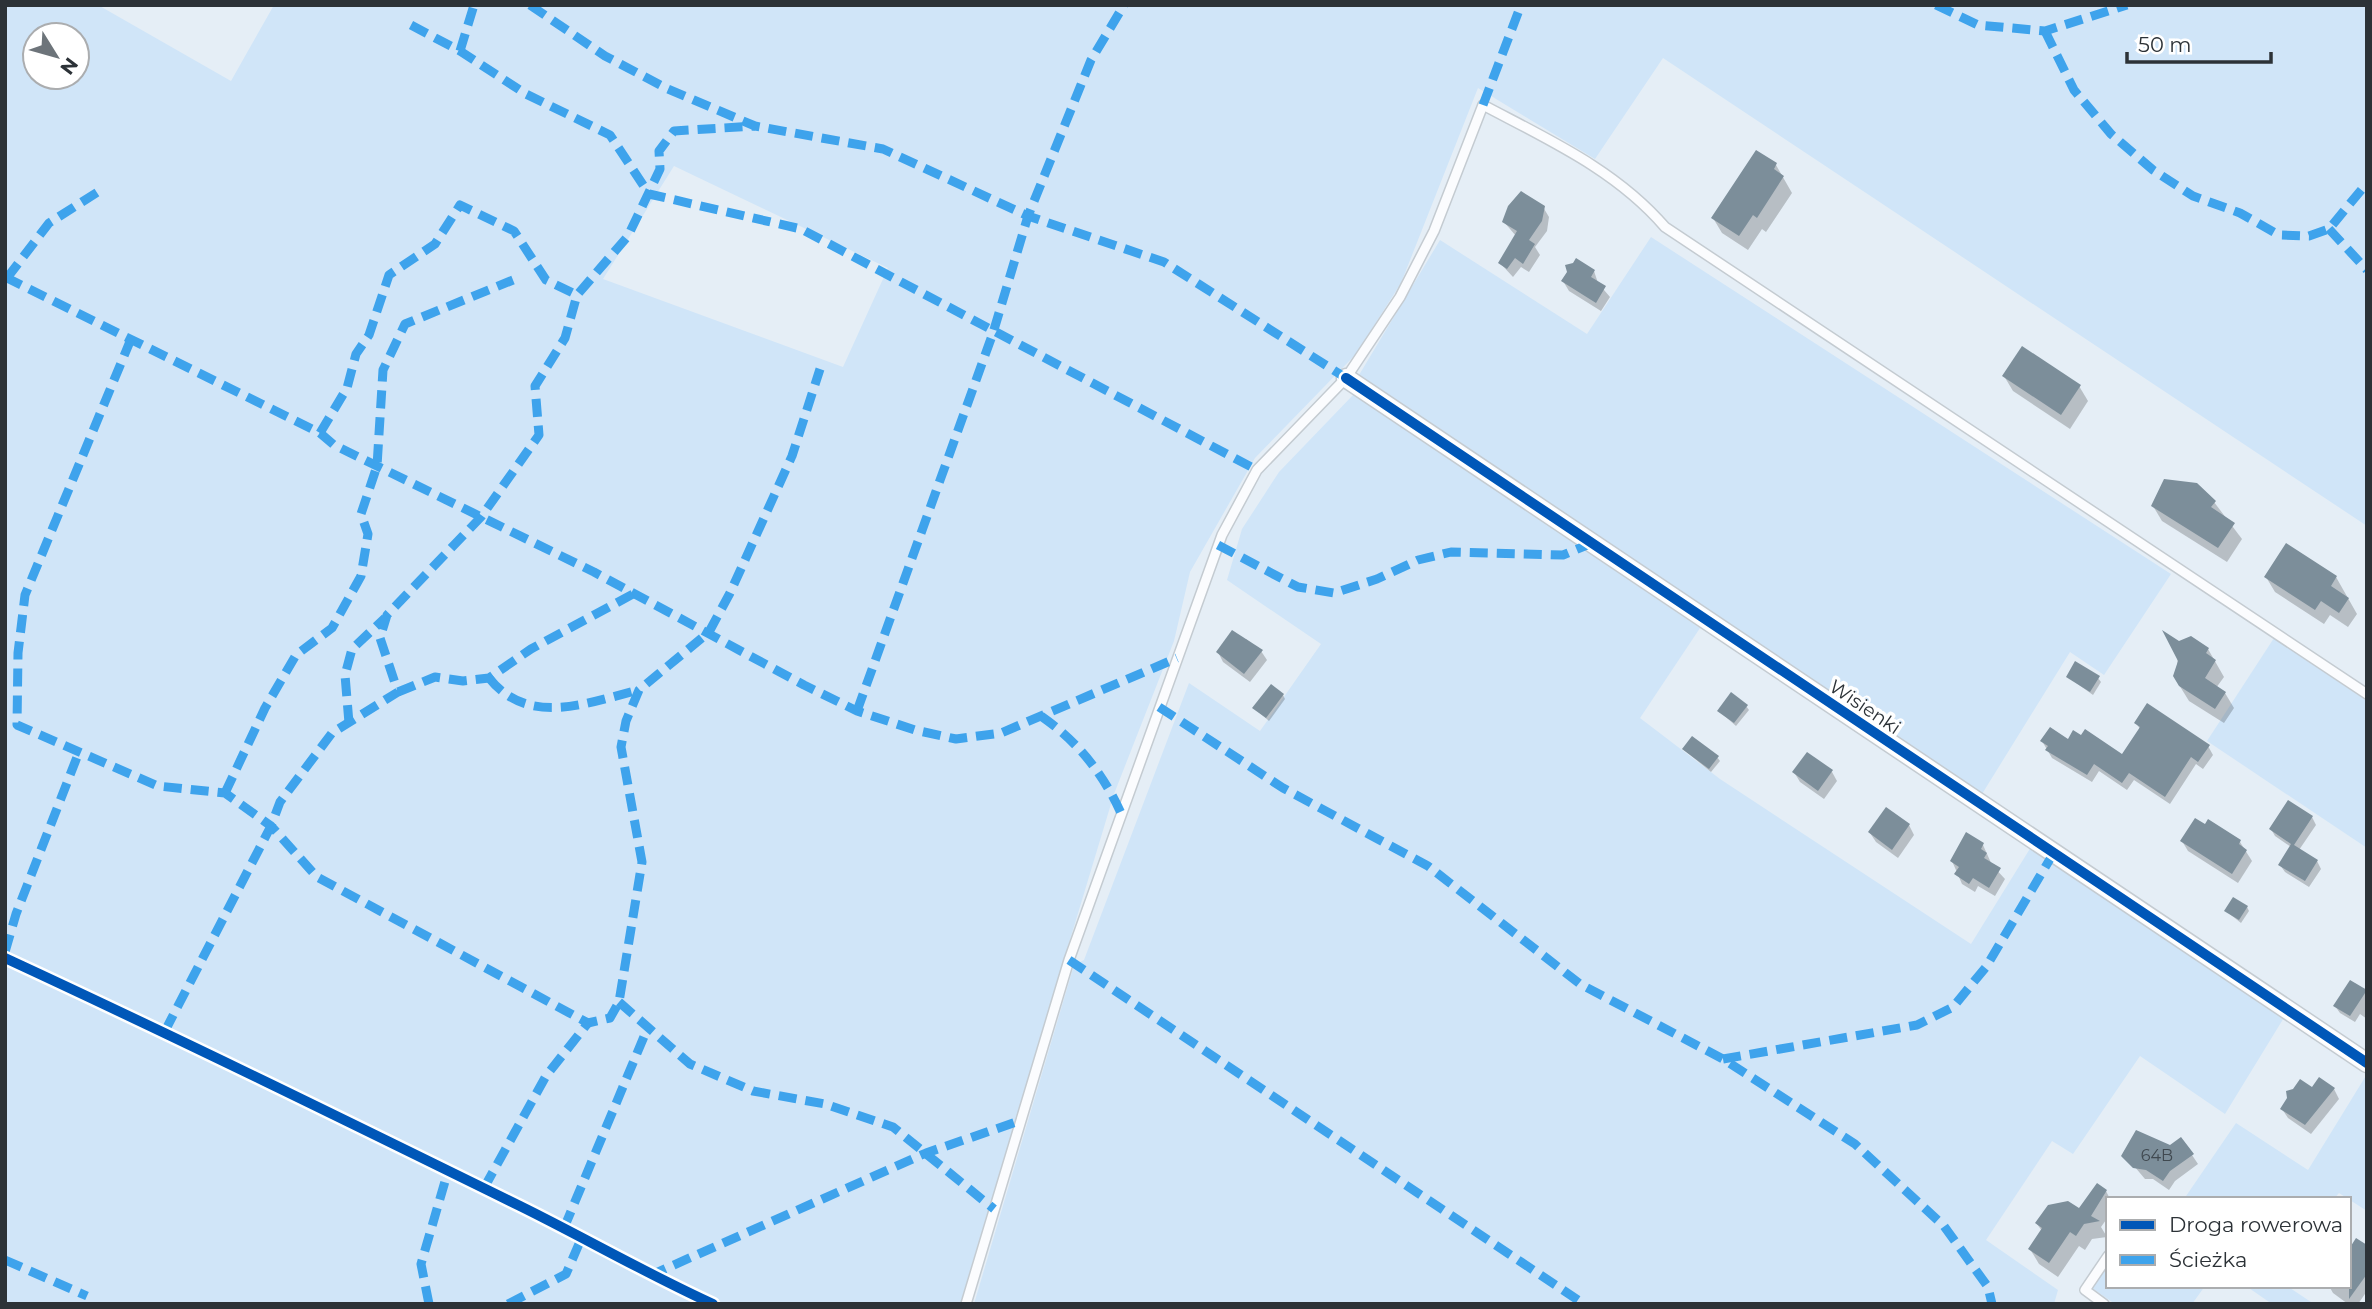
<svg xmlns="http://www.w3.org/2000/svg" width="2372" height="1309" viewBox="0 0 2372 1309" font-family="Montserrat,sans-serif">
<rect width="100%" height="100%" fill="#e5eef6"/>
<g fill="#d0e5f8" fill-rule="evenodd">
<path d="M5 5H98L231 81 274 5H2367V526L1663 58 1595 159 1478 88 1401 283 1356 354 1255 458 1190 572 1174 641 1114 794 960 1304H5ZM77 35V77H35V35ZM674 166 888 268 843 367 603 279Z"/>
<polygon points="1651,237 2171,574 2104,675 2070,652 1982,794 1359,375 1440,240 1587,334"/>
<polygon points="1354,394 1700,628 1640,718 1720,779 1971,944 2031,847 2285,1016 2225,1114 2140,1056 2073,1154 2052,1141 1986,1240 2058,1290 2054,1304 974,1304 1074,965 1084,960 1189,683 1260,731 1321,644 1227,580 1242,529 1279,472"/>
<polygon points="2274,638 2367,701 2367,848 2207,741"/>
<polygon points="2367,1074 2367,1211 2339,1193 2334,1199 2184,1199 2236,1123 2308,1170"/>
<polygon points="2108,1266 2108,1286 2205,1286 2192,1304 2115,1304 2092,1288"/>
<polygon points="2246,1286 2287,1286 2314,1304 2272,1304"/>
</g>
<g fill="#0003">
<polygon points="1776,165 1792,193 1766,232 1762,229 1748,250 1722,233 1713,218"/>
<polygon points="1543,207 1549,217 1547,231 1535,247 1540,255 1529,272 1521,267 1513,277 1500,263 1516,236 1504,222"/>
<polygon points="1594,271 1598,283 1610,297 1601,311 1569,291 1563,281"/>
<polygon points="2004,376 2079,386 2088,401 2070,429 2013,391"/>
<polygon points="2214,502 2242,539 2227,562 2162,521 2153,506"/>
<polygon points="2266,577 2336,577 2357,614 2348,627 2330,615 2324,624 2275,592"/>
<polygon points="1246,639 1261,651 1267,660 1250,682 1223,662 1218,652"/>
<polygon points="2179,643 2208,649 2224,677 2216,688 2225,693 2234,708 2224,723 2189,701 2176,680"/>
<polygon points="2068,677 2098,678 2101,682 2093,695"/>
<polygon points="1283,695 1285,699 1269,721 1254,708"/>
<polygon points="1746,706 1749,710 1736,726 1719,711"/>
<polygon points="2136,723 2208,746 2213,755 2203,769 2196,764 2170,804 2134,780 2127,790 2099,771 2092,782 2052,758 2042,741 2068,741 2123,757 2140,729"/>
<polygon points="1684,750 1717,757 1720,761 1711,772"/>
<polygon points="1794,772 1832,772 1837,781 1824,799 1800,782"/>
<polygon points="2312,817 2316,825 2299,850 2317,861 2321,869 2309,887 2285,872 2280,865 2291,847 2275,836 2271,829"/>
<polygon points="1909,825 1914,835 1898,858 1876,842 1870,833"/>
<polygon points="2182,841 2240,842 2252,861 2238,883 2188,851"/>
<polygon points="1983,845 1992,865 2005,879 1995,896 1978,886 1975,892 1962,884 1952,861"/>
<polygon points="2247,907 2249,911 2241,923 2226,911"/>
<polygon points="2351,982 2367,993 2367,1019 2360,1014 2355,1022 2340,1013 2335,1006"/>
<polygon points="2334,1089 2339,1099 2311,1134 2288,1118 2282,1109 2294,1091"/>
<polygon points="2137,1132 2192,1155 2198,1164 2175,1181 2169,1190 2153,1179 2145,1179 2123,1153"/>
<polygon points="2106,1191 2110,1199 2108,1217 2101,1227 2107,1237 2092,1239 2085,1250 2079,1246 2058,1277 2039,1264 2030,1249 2042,1231 2037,1224 2079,1210"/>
<polygon points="2367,1247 2367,1291 2358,1304 2348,1304 2333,1293 2329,1286 2349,1286"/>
</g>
<g fill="#7c8e9a">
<polygon points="1756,150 1777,163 1774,169 1784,176 1757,218 1753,215 1739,236 1711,218"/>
<polygon points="1521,191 1545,206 1542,221 1529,240 1535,244 1523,264 1515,258 1507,269 1498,263 1517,231 1502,222 1508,206"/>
<polygon points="1576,258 1595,270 1591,277 1606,286 1596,303 1561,281 1567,272 1565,265 1573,263"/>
<polygon points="2022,346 2081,385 2061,415 2002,376"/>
<polygon points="2164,479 2197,483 2216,501 2211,507 2235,523 2218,548 2151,506"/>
<polygon points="2286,543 2337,576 2331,586 2349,598 2339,613 2321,601 2315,610 2264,577"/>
<polygon points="1232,630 1263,650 1244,674 1216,652"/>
<polygon points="2162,630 2179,641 2191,636 2209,648 2206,653 2216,660 2205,678 2226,692 2215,709 2179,686 2173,676 2178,661"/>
<polygon points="2075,661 2100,676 2090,692 2066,677"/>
<polygon points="1271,684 1284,694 1266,718 1252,708"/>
<polygon points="1731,692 1748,705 1734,723 1717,711"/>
<polygon points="2147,703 2210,745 2198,762 2191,757 2165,797 2129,773 2122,783 2094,764 2087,775 2045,750 2048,746 2040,741 2050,727 2068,739 2073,730 2081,735 2085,729 2122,754 2140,727 2134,723"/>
<polygon points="1692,736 1719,756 1709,769 1682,749"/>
<polygon points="1807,752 1833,770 1818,791 1792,772"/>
<polygon points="2288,800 2313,816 2294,845 2318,860 2305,881 2278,865 2291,844 2269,829"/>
<polygon points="1886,807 1910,824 1892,850 1868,832"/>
<polygon points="2195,818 2205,824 2208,819 2241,840 2239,844 2247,850 2232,874 2180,841"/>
<polygon points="1966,832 1984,843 1981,849 1987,853 1984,858 2001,868 1989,888 1973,878 1969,884 1954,874 1959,867 1950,861"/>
<polygon points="2233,897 2248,906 2239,920 2224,911"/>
<polygon points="2350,980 2367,990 2350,1016 2333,1006"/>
<polygon points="2319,1077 2335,1088 2305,1125 2280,1109 2287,1098 2286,1091 2293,1089 2300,1079 2312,1087"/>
<polygon points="2136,1130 2170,1145 2181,1137 2194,1154 2170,1171 2163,1181 2146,1170 2133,1168 2121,1156"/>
<polygon points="2097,1183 2107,1190 2091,1216 2100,1221 2084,1224 2076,1236 2070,1232 2049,1263 2028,1249 2042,1228 2035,1223 2048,1205 2068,1201 2079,1208"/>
<polygon points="2356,1238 2367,1245 2367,1274 2349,1299 2349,1249"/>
</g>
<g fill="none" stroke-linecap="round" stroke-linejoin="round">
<g stroke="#c4cbd1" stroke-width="12">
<g id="service">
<path d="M966 1304 1069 960 1222 535 1257 470 1346 378 1400 297 1434 231 1483 105C1549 140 1616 170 1665 227L2367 694"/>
<polyline points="2104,1304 2085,1290 2108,1256"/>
</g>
</g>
<g stroke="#c4cbd1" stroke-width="21">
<polyline id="minor" points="1346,378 2367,1063"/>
</g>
<use href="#service" stroke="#fbfcfe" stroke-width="9"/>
<use href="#minor" stroke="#fbfcfe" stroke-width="18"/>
<g stroke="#3ea3ec" stroke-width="9" stroke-dasharray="18 9" stroke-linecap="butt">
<polyline points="530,5 605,56 668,89 755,126 883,149 1028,216 1164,262 1346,378"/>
<polyline points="1936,5 1978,25 2045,31 2127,5"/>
<polyline points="411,25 460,51 526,94 610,135 649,194 801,229 1257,470"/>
<polyline points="2045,31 2074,90 2111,134 2153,170 2193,196 2240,213 2279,235 2309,236 2329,229 2367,183"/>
<polyline points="460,51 474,5"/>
<polyline points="1483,105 1521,5"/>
<polyline points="2329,229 2367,270"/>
<polyline points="5,277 320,433 334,445 594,572 804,685 857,711 915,730 956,739 1001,733 1177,658"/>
<polyline points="7,278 49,223 104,188"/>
<polyline points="131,339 25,595 18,653 17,725 158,786 225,793 271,826 317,877 588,1023 610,1018 619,1002 642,862 621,747 626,721 639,690 709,632 730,593 792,456 820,369"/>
<polyline points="320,433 347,388 356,354 369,335 389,275 435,244 460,205 514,231 546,280 577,295"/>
<polyline points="1218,545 1298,587 1334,593 1377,579 1418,560 1451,552 1563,555 1592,543"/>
<path d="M489 678C529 728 589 702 639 690"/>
<polyline points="398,692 435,677 463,681 489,678 531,649 633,594"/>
<polyline points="1159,707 1283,788 1428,866 1580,984 1723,1059 1855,1144 1944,1226 1988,1287 1992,1304"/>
<polyline points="857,711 993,333 1028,216 1091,60 1124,5"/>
<path d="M1041 716C1078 742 1102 772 1121 813"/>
<polyline points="349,723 345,675 352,649 385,618"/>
<polyline points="225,793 265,708 296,655 332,628 361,576 368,534 361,514 377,466 383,370 405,324 513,280"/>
<polyline points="5,952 16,914 79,752"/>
<polyline points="1069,960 1584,1304"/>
<polyline points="619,1002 690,1064 753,1091 825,1104 893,1127 994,1209"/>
<polyline points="165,1031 271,826 280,802 332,733 398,692 380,638 387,615 481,517 539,435 535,386 565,338 577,295 628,236 660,169 659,151 674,131 755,126"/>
<polyline points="1723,1059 1917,1025 1953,1007 1986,967 2053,854"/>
<polyline points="484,1188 546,1076 588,1023"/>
<polyline points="564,1228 648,1027"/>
<polyline points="5,1260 87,1296"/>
<polyline points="649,1276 926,1153 1022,1120"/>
<polyline points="429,1304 421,1264 448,1171"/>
<polyline points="508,1304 566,1274 582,1237"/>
</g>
<g stroke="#fff" stroke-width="15">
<g id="cycleway">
<polyline points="1346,378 2367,1063"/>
<path d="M5 958C178 1038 349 1122 520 1206 585 1238 647 1274 713 1304"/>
</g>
</g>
<use href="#cycleway" stroke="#0057b8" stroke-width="10"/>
</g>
<g text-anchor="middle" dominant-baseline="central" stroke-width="7" stroke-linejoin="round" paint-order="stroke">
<g font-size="16" fill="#404950">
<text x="2157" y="1155">64B</text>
</g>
<g font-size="19" fill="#2c3237" stroke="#fff">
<text transform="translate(1865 707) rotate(34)">Wisienki</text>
</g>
</g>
<rect width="2372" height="1309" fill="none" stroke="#2c3237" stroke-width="14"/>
<rect x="2106" y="1197" width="245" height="91" fill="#ffffff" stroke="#abadaf" stroke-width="2"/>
<rect x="2120" y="1220" width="35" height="10" fill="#0057b8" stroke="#abadaf" stroke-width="2"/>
<text x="2169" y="1232" font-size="21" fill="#2c3237">Droga rowerowa</text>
<rect x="2120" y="1255" width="35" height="10" fill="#3ea3ec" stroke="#abadaf" stroke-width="2"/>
<text x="2169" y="1267" font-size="21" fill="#2c3237">Ścieżka</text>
<g transform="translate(56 56) rotate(127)"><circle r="33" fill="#ffffff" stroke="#abadaf" stroke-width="2"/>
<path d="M0-5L12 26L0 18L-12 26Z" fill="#6d747a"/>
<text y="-10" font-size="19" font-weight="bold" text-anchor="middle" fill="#2c3237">N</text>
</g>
<path d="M2127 52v10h144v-10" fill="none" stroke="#2c3237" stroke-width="3.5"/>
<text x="2138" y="52" font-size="21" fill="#2c3237" stroke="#ffffff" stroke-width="5" paint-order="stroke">50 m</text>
</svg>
